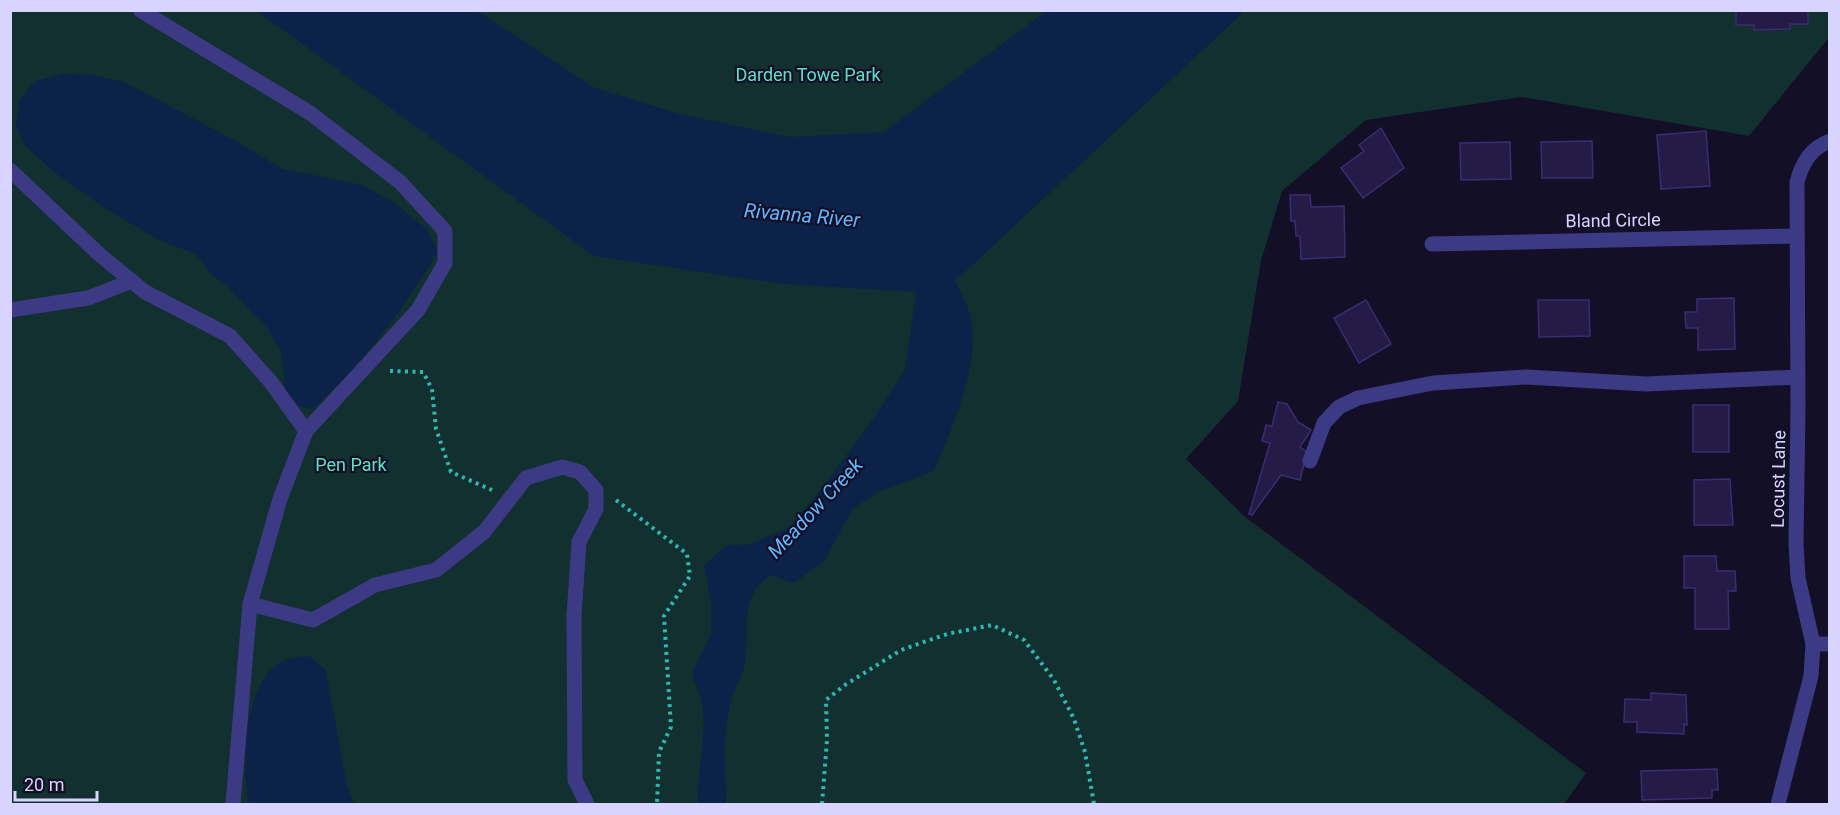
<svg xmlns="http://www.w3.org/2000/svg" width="1840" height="815" viewBox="0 0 1840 815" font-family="Roboto,sans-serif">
<rect width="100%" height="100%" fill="#130f26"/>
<g fill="#12302f">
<polygon points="1829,10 1830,36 1749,136 1522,97 1366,120 1282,191 1261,261 1238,401 1186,459 1244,516 1586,773 1564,804 11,804 10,11 330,11 962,274 1244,11"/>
<polygon points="451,11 1049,11 896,133 825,138 647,135"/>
</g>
<g fill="#0c2248">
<path d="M257 11H477L595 88 680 114 790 137 884 132 1046 11H1244L955 281C960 293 969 306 971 319 980 366 952 428 934 471L878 492 852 509 825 560 794 583 771 575C737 597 750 630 745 663 743 675 735 687 732 698 721 734 726 768 726 804H698C697 772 706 742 703 710 702 698 695 685 692 673L711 634V601L704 566 725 546 750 544 789 528 823 487 874 418 905 370 916 292 783 284 594 256Z"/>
<path d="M63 74 92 75 124 82 232 139 283 169 362 185 393 202 427 229 438 252C403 309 363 365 312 409L298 406 286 395 281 351 267 328 229 288 211 274 196 254 159 240 103 207 58 175 24 145 16 125 20 99 35 81Z"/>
<path d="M309 656 326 671 347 786 354 804H249C241 767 243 676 286 660 293 657 302 657 309 656Z"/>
</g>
<g fill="#241b47" stroke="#3b2d73" stroke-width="1.5">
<polygon points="1736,10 1808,10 1808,24 1790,24 1790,29 1754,30 1754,25 1736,25"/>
<polygon points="1381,128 1404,168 1363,198 1341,168 1364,151 1359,145"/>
<polygon points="1706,131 1710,186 1661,189 1657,135"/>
<polygon points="1592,141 1593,178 1542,178 1541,142"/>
<polygon points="1510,142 1511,179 1461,180 1460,143"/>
<polygon points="1290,195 1310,195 1311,207 1344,206 1345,257 1301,259 1300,236 1296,236 1295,221 1291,221"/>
<polygon points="1734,298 1735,349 1698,350 1698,328 1686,328 1685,312 1697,312 1697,299"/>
<polygon points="1366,300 1391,344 1359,363 1334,318"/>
<polygon points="1538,300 1589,300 1590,336 1539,337"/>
<polygon points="1278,402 1287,404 1298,422 1311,430 1300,447 1307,452 1300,480 1281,475 1252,515 1249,514 1270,443 1262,441 1266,425 1272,426"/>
<rect x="1693" y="405" width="36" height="47"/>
<polygon points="1730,479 1733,525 1694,525 1694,480"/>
<polygon points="1684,556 1716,556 1717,571 1735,571 1736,591 1728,591 1729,629 1695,629 1695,588 1684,588"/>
<polygon points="1651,693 1686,695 1687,725 1684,724 1684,734 1637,732 1637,722 1624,722 1625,699 1651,700"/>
<polygon points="1717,769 1718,790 1712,790 1712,798 1642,800 1641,771"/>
</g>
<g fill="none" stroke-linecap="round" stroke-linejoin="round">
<g stroke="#2fb8b0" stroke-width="4" stroke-dasharray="3 4.5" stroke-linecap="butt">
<polyline points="390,371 423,372 432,389 436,429 451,472 492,490"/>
<polyline points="616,500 687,554 690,576 664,616 671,727 659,752 657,804"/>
<polyline points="822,804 827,740 826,700 845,685 901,650 947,634 992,625 1024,640 1054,680 1074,719 1085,752 1094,804"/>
</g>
<g stroke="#3d3a85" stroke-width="15">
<polyline points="140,10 310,113 400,182 445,231 445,263 418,310 306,431 280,499 250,604 233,804"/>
<polyline points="10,170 100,255 145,292 230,336 270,381 306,431"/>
<polyline points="10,310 88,298 132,281"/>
<polyline points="1310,461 1324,423 1339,407 1358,398 1433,383 1527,377 1646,384 1798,377"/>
<polyline points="250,604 313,620 375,585 436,570 484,532 526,478 562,467 580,472 596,490 596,509 579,542 574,616 575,780 587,804"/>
</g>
<g stroke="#3d3a85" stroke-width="15">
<polyline points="1432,244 1795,236"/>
<polyline points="1813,644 1830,644"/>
<path d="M1778 804 1811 676 1813 644 1798 578 1796 544 1798 409 1797 182C1802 164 1810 148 1830 141"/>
</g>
</g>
<g text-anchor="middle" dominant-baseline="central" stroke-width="4.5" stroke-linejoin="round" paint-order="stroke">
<g font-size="18" fill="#5fe0c0" stroke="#130f26">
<text x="808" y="74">Darden Towe Park</text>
<text x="351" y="464">Pen Park</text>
</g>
<g font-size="18" fill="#d9d4ff" stroke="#130f26">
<text transform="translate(1613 220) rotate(-1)">Bland Circle</text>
<text transform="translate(1778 479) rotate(-89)">Locust Lane</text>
</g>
<g font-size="20" font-style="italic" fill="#62b6ff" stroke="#130f26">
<text transform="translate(802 215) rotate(5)">Rivanna River</text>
<text transform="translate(815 508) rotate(-47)">Meadow Creek</text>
</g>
</g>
<rect width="1840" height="815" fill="none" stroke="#d9d4ff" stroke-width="24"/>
<path d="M15 791v9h82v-9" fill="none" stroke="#d9d4ff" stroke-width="3"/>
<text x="24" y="791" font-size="18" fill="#d9d4ff" stroke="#130f26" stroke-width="4.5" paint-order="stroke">20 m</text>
</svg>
